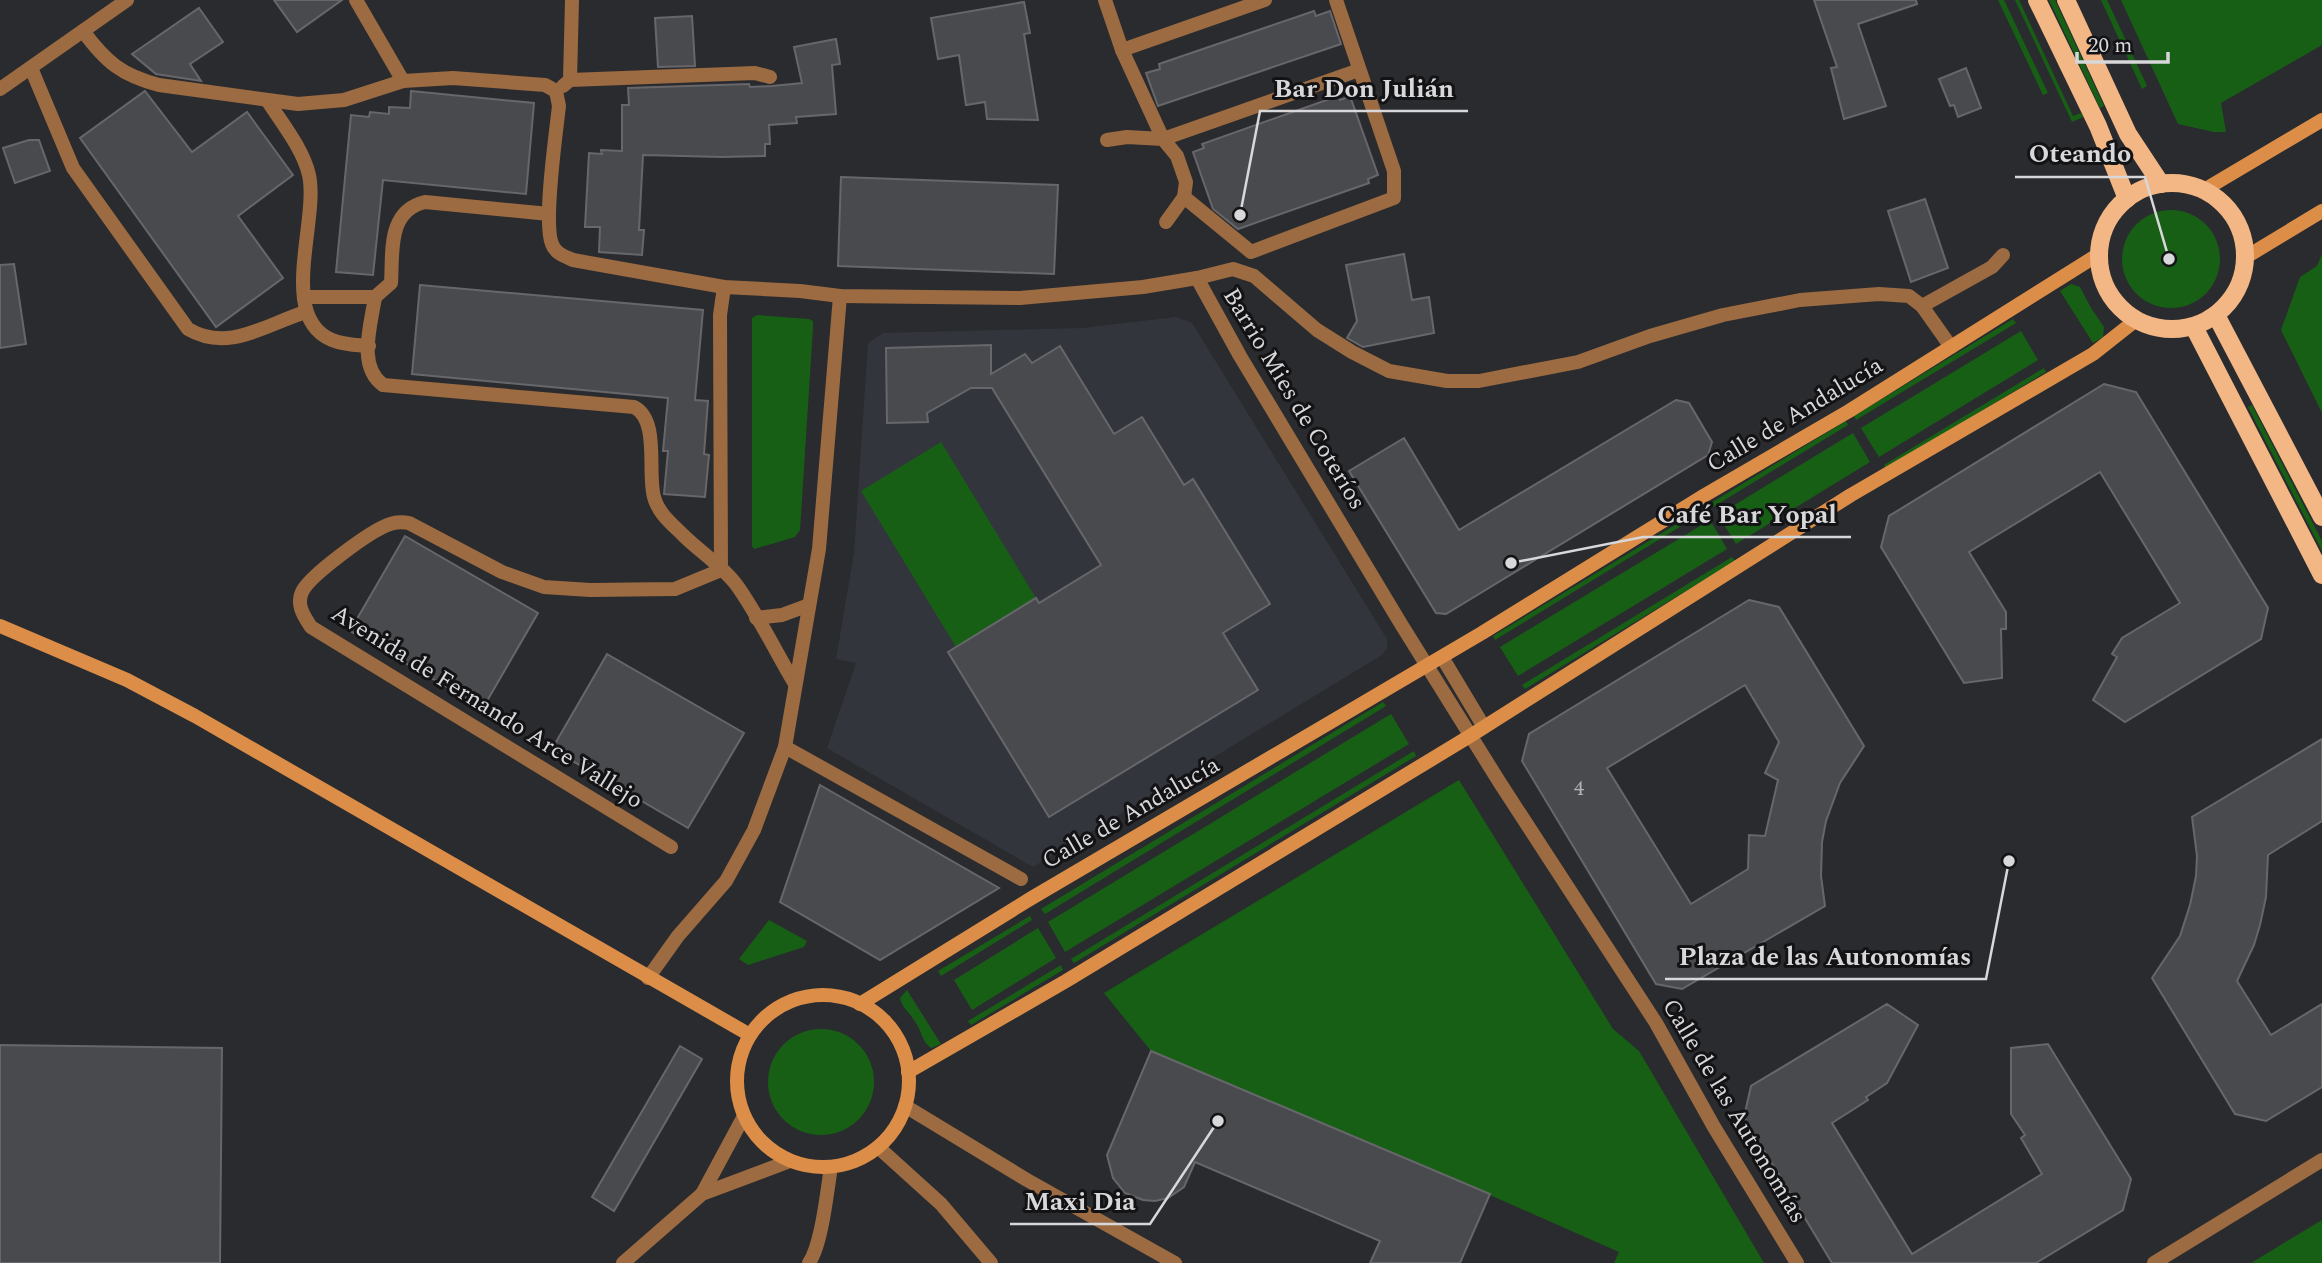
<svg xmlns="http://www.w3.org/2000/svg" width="2322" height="1263" viewBox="0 0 2322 1263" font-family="Spectral,serif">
<rect width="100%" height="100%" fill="#2a2b2e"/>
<polygon fill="#33353d" points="1176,317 1192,323 1387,639 1387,648 1382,655 1033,867 827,748 856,663 836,659 854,553 868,343 883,333 1082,328"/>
<g fill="#185f16">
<polygon points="1998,0 2004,0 2048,93 2043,95"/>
<polygon points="2015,0 2019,0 2073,116 2081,113 2083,117 2072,122"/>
<polygon points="2049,0 2055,0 2104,106 2100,108"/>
<polygon points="2101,0 2107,0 2147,86 2142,89"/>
<polygon points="2121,0 2322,0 2322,45 2221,103 2226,132 2214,132 2178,124"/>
<circle cx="2171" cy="259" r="49"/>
<polygon points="2322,254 2322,413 2281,330 2300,277 2317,266"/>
<polygon points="2071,284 2080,287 2091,308 2104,327 2103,337 2093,343 2060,291"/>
<polygon points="757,315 809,319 813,321 813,328 800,530 795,537 754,549 752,546 752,318"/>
<polygon points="2013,319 2016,323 1856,420 1854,416"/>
<polygon points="2021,331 2038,360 1879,457 1861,428"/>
<polygon points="2044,368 2046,372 1886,469 1884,465"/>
<polygon points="2252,405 2322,541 2322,551 2248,407"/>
<polygon points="1846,421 1848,425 1713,507 1711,503"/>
<polygon points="1853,433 1870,462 1736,544 1718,515"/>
<polygon points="941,442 1036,598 956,647 861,491"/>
<polygon points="1703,508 1704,512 1495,640 1493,636"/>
<polygon points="1710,520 1727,549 1518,676 1500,647"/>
<polygon points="1732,557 1735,561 1525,689 1522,685"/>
<polygon points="1383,702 1386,706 1045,914 1041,909"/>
<polygon points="1391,714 1409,744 1065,952 1048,922"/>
<polygon points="1414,751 1416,756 1074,963 1071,959"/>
<polygon points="1459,780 1613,1029 1639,1051 1764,1263 1614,1263 1619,1252 1490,1195 1151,1051 1104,993"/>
<polygon points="1030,916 1032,920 941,976 938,971"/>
<polygon points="769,920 807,941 804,947 748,965 739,959"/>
<polygon points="1038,928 1056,958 972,1010 954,980"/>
<polygon points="1061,965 1063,970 971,1025 968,1021"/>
<path d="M907 990 941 1044 931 1048C922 1042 922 1032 916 1023 911 1014 902 1008 900 998Z"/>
<circle cx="821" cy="1082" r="53"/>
<polygon points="2322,1220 2322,1263 2251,1263"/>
</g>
<g fill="#494a4d" stroke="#67676b" stroke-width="2" fill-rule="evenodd">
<polygon points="274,0 342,0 297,32"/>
<polygon points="1814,0 1916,0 1917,4 1858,24 1886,106 1844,119 1831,68 1837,67"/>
<polygon points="1024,2 1030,33 1024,34 1038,120 987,119 985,102 966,105 959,55 938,59 931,18"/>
<polygon points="199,8 223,42 190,64 201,81 156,74 132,54"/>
<polygon points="1314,11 1316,16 1330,11 1341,44 1158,106 1146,73 1160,69 1159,64"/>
<polygon points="692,16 695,66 658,67 655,18"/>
<polygon points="836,39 840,64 832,65 836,114 796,117 797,123 769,125 770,144 765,144 765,156 722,157 643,155 639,230 644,230 642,255 599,252 600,227 585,227 589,153 602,154 601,150 622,151 622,105 629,105 628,88 749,84 750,87 772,86 802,83 794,47"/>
<polygon points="1966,68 1981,108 1958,117 1954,105 1950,106 1939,79"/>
<polygon points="145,91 192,152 247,112 293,175 238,216 283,278 216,327 80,138"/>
<polygon points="411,91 534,103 526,194 383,180 373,275 336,272 351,115 369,117 370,112 389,114 389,107 410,108"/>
<polygon points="1338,96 1340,100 1350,96 1378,175 1368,179 1369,183 1238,229 1213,209 1193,152 1204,148 1202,144"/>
<polygon points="29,140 39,140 50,171 15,183 3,148"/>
<polygon points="841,177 1058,185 1054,274 838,266"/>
<polygon points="1925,199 1948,268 1911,282 1888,211"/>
<polygon points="1404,254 1412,300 1429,297 1434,333 1363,347 1347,338 1357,321 1346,265"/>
<polygon points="14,264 26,344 0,348 0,265"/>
<polygon points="420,285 703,310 695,400 708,401 704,454 709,455 705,497 664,494 668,451 663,451 668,398 412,374"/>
<polygon points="991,345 991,374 1025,354 1032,363 1060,346 1114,434 1142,417 1184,485 1193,479 1270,604 1223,633 1258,690 1049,817 948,652 1036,598 1039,603 1101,565 992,388 971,388 927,413 928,422 887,423 886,348"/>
<polygon points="2104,384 2136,392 2268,608 2261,639 2125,722 2093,700 2117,657 2112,654 2122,638 2180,603 2100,472 1969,552 2006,612 2006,629 2001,629 2002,678 1964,683 1881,547 1889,516"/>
<polygon points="1676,400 1689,403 1712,442 1708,455 1446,614 1436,613 1349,471 1404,438 1459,530"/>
<polygon points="405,536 538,613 483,708 350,631"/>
<path d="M1749 600 1779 607 1864 746 1840 783 1826 821 1822 842 1821 876 1825 906 1682 989 1656 984 1522 761 1529 734ZM1745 685 1779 742 1765 773 1778 780 1765 836 1749 835 1748 869 1691 904 1607 768Z"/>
<polygon points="607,654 744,733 688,828 552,749"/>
<polygon points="2322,739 2322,821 2268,855 2266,897 2260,925 2254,945 2237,981 2271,1035 2322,1004 2322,1087 2266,1121 2235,1114 2152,978 2180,936 2190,905 2196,876 2197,856 2192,817"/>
<polygon points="820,785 912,838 999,888 880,960 780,902"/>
<polygon points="1887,1004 1918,1025 1887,1083 1866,1097 1868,1100 1832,1123 1912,1254 2042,1174 2021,1138 2025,1135 2011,1114 2011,1048 2048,1044 2131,1179 2123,1210 2036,1263 1832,1263 1744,1117 1751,1086"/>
<polygon points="0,1045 222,1048 220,1263 0,1263"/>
<polygon points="680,1046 702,1059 614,1211 592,1197"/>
<polygon points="1151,1051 1490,1194 1460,1263 1370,1263 1380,1241 1195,1162 1184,1187 1168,1198 1155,1201 1143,1200 1125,1193 1113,1178 1107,1155"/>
</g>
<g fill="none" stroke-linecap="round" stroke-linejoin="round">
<polyline stroke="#9c6b42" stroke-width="14" points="785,747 1021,879"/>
<g stroke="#9c6b42" stroke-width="14">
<polyline points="356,0 403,81"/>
<polyline points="1105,0 1122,50 1163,139 1177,156 1186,182 1184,197 1251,252 1394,198 1394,171 1336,0"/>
<path d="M83 31C106 62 121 75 159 85L298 104 344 100 403 81 453 78 545 85 556 91 559 106C556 133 543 223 552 244 555 253 564 256 573 260L724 287 800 291 840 296 1020 298 1143 287 1197 278 1233 269 1254 276 1317 330 1352 352 1389 371 1447 381H1479L1578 362 1650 336 1723 315 1800 300 1879 294 1909 296 1922 306 1951 347"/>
<polyline points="1122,50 1265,0"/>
<path d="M31 68 73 168 188 329C229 353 266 324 306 312"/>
<polyline points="570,80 755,73 770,77"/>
<polyline points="563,86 570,80 572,0"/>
<path d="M267 100C282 123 303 149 309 175 319 221 277 317 332 340 344 345 357 345 369 346"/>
<polyline points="1107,140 1127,137 1163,139 1359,70"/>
<polyline points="1166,222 1184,197"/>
<polyline points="1197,278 1240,356 1401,624 1500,783 1656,1023 1714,1127 1797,1263"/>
<polyline points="304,297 375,297"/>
<path d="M375 297C371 325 357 366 383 385L634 407C660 420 647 472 654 497 658 513 672 524 683 535 700 552 724 567 738 587 759 617 776 652 795 684"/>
<path d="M375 297 391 283C393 252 387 211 425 202L549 214"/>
<polyline points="1922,306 1992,267 2003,255"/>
<polyline points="721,570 720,315 724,287"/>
<polyline points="756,618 782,615 809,605"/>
<polyline points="1442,657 1484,727"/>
<path d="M671 847 311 627C304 616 296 605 302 592 309 576 366 535 383 527 392 522 399 521 409 523L502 572 544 587 590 590 675 589 721 570"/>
<polyline points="648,978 678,936 726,881 754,830 785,747 819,549 840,296"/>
<polyline points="905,1106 1027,1180 1175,1263"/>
<polyline points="878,1147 941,1204 991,1263"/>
<polyline points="702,1194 744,1116"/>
<polyline points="623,1263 702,1194 790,1161"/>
<path d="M809 1263C822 1244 827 1191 831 1167"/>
<polyline points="2154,1263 2322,1160"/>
</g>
<polyline stroke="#9c6b42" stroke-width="14" points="0,89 127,0"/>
<g stroke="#dc8e49" stroke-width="14">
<polyline points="2204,190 2322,120"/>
<polyline points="2246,257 2322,211"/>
<polyline points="0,626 127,680 195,716 750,1035"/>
<circle cx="823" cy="1081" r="86"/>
<polyline points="860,1004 1030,899 1482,633 1705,495 1849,411 2099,254"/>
<polyline points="908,1072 1066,981 1470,736 1851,495 2093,354 2136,320"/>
</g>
<g stroke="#f3b685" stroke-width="18">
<polyline points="2037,0 2098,126 2127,199"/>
<polyline points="2066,0 2128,134 2161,184"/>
<circle cx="2172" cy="256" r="73"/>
<polyline points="2216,315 2322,517"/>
<polyline points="2194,327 2322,575"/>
</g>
</g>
<g text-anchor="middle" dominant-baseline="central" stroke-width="6" stroke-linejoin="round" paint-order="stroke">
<g font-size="21" fill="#b4b4b7">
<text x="1579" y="789">4</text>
</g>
<g font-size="24" fill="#d8d8da" stroke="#131315">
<text transform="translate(1294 399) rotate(59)">Barrio Mies de Coteríos</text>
<text transform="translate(1795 415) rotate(-31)">Calle de Andalucía</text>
<text transform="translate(487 707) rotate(32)">Avenida de Fernando Arce Vallejo</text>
<text transform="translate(1131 813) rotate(-30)">Calle de Andalucía</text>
<text transform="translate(1734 1111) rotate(59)">Calle de las Autonomías</text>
</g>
</g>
<path fill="none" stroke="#d8d8da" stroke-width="2.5" d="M1240 215L1260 111H1468M2169 259L2145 177H2015M1511 563L1643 537H1851M2009 861L1986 979H1665M1218 1121L1150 1224H1010"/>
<g fill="#d8d8da" stroke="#131315" stroke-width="2.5">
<circle cx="1240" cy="215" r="7"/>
<circle cx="2169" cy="259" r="7"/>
<circle cx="1511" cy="563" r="7"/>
<circle cx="2009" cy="861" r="7"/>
<circle cx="1218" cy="1121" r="7"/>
</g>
<g font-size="26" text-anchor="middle" font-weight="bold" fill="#d8d8da" stroke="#131315" stroke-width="6" stroke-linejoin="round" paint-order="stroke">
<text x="1364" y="97">Bar Don Julián</text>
<text x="2080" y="162">Oteando</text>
<text x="1747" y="523">Café Bar Yopal</text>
<text x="1825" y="965">Plaza de las Autonomías</text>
<text x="1080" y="1210">Maxi Dia</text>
</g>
<path d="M2077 52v10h91v-10" fill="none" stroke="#d8d8da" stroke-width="3.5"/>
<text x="2088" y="52" font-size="21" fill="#d8d8da" stroke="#131315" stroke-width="5" paint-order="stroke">20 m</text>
</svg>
